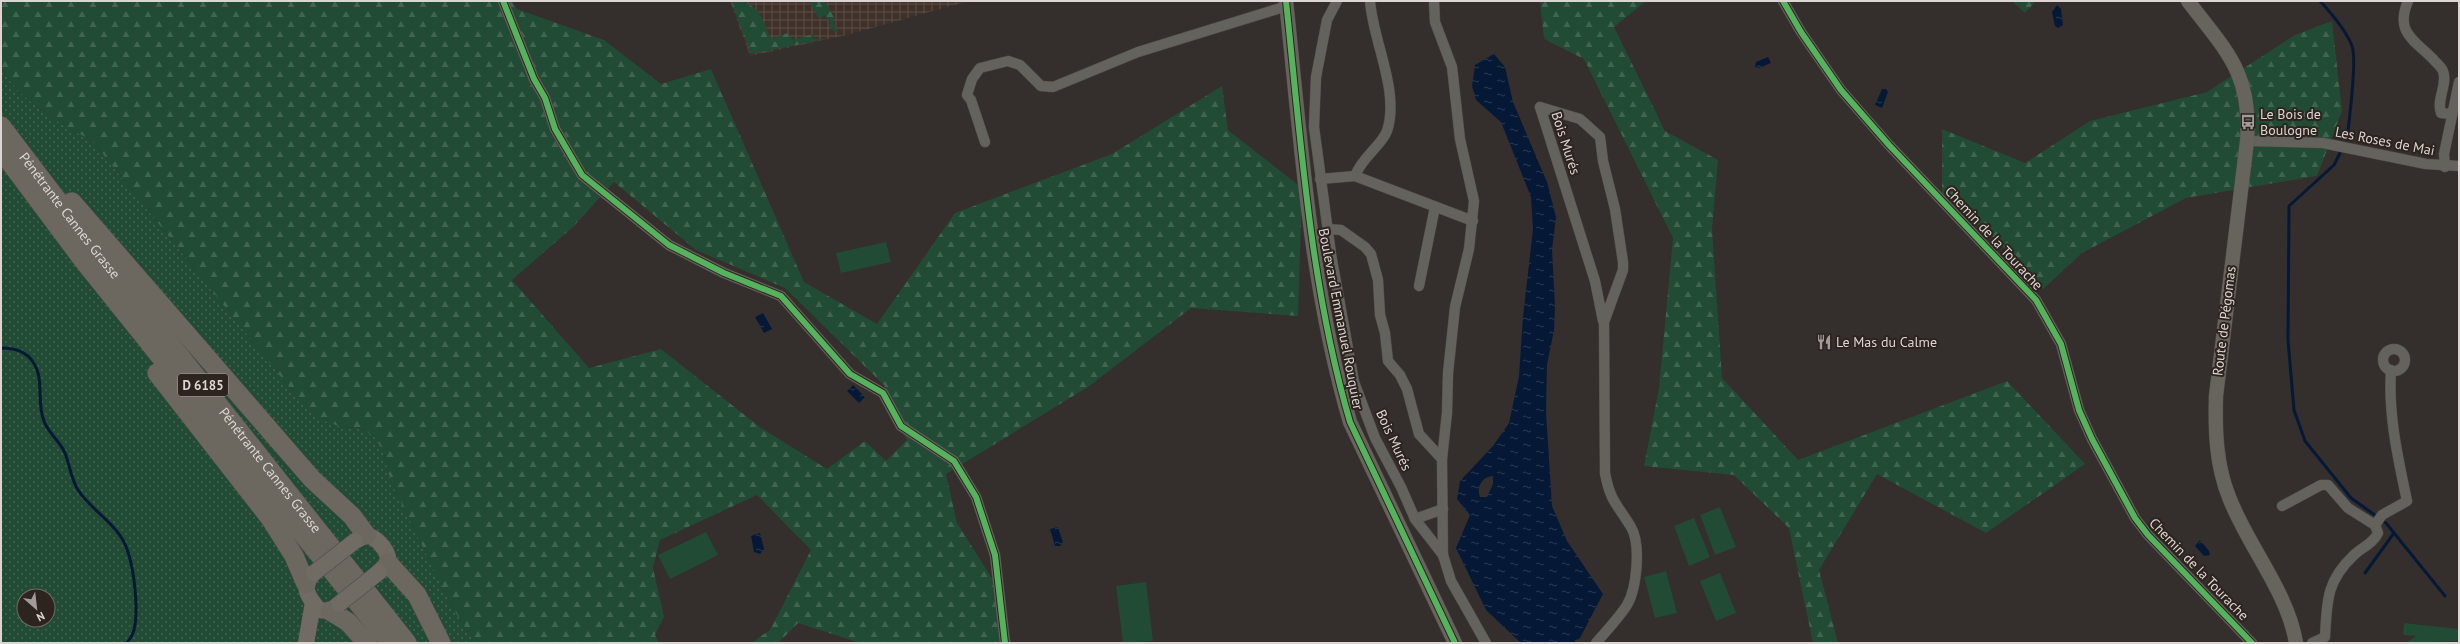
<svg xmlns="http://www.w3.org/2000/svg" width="2460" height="644" viewBox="0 0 2460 644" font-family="'PT Sans',sans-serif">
<defs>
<pattern id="industrial-grid" width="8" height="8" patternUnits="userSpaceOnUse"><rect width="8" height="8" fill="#3f312a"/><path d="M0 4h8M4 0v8" fill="none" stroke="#5a4e48"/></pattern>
<pattern id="grass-dots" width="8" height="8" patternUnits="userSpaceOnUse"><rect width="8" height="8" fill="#214b34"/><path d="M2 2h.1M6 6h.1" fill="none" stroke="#416450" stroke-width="1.8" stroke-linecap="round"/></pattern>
<pattern id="forest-firs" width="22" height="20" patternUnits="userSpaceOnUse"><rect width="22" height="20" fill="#214b34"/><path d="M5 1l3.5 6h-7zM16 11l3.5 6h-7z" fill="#416450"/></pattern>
<pattern id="water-ripples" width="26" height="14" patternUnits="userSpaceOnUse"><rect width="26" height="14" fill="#051937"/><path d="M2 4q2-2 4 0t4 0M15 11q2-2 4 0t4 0" fill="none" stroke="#293a53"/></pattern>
</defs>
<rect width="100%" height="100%" fill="#342e2c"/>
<polygon fill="url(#industrial-grid)" points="730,1 969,1 847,35 750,56"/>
<path fill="url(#grass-dots)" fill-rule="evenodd" d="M1 63C5 90 67 130 91 139L293 392 342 427 360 428 374 436 383 451 391 482 452 607 475 643H1ZM24 596H48V620H24Z"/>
<g fill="url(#forest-firs)" fill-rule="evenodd">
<path d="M1 1H512L517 9 604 40 661 84 711 69 804 282 877 324 955 213 1112 154 1222 86 1228 130 1302 188 1298 316 1191 308 1088 387 946 474 957 523 1000 591 1008 643H860L798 623 778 643H751L770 630 811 550 757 495 660 540 653 568 664 616 655 635 659 643H475L452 607 391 482 383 451 374 436 360 428 342 427 324 421 293 392 91 139C67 130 5 90 1 63ZM614 182 696 250 785 288 885 386 883 393 907 440 886 461 865 441 827 469 761 428 661 349 589 368 512 280 574 226Z"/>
<path d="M731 1C759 1 761 17 771 39L788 33 792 40 814 34 813 39H826L751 54Z"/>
<polygon points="809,1 825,1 834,17 833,22 838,31 835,32 829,26 830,23 825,15 819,19"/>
<polygon points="1540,1 1646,1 1614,27 1665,131 1718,160 1712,229 1722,378 1798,460 2007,381 2085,464 1986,533 1877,474 1819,570 1838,643 1813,643 1789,528 1734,475 1644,466 1659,388 1673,238 1584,59 1544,39"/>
<polygon points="2012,1 2036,1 2025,13"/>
<polygon points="2332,21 2342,111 2317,176 2186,198 2082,253 2043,289 2020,262 1942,194 1942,129 2025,163 2090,121 2207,92 2295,35"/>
</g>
<g fill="#214b34">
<polygon points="886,242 891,262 841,273 836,253"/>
<polygon points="1720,507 1736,547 1715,555 1700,515"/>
<polygon points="1694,518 1710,557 1689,566 1674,526"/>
<polygon points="706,532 718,555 670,579 658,555"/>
<polygon points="1666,571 1677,613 1655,618 1644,577"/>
<polygon points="1720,573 1736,613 1716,621 1700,581"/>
<polygon points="1146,582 1153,641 1123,643 1116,586"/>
<polygon points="2404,623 2459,629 2459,641 2406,643 2416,636 2403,635"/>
</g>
<g fill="url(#water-ripples)" fill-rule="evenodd">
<polygon points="2057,5 2061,9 2063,25 2058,28 2055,26 2052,12"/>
<path d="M1494 54 1505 67 1513 102 1547 182 1556 217 1552 250 1555 306 1554 330 1547 365 1546 412 1552 506 1567 541 1603 594 1580 638 1573 643H1521L1486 610 1456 548 1470 515 1457 499 1460 481 1493 446 1509 423 1519 376 1523 317 1533 229 1531 197 1501 122 1476 100 1472 86 1475 65ZM1493 476V484L1487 497H1480C1476 487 1482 477 1493 476Z"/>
<polygon points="1768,57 1771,63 1759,68 1755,67 1756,62"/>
<polygon points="1882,89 1886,89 1888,92 1882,108 1875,105"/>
<polygon points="763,313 772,329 764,333 755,317"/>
<polygon points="853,385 865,397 859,403 847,391"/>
<polygon points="1058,527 1063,543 1060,546 1055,546 1050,529"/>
<polygon points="760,533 764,549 760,554 754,552 751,536"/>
<polygon points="2200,540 2209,551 2210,555 2204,556 2195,546"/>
</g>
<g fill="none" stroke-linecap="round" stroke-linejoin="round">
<g stroke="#051937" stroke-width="3">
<path d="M2320 1C2332 14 2346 30 2352 46 2357 59 2349 123 2347 139"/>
<polyline points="2340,153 2334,165 2289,206 2288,340 2294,410 2305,441 2351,498 2386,523 2394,533 2365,573"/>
<path d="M1 348C13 348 26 351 33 362 45 379 36 402 44 421 48 433 60 441 65 453 70 466 71 479 78 490 90 508 110 520 121 537 134 556 139 608 134 630 133 634 130 639 127 643"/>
<polyline points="2394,533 2445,596"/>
</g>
<g stroke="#4e4a48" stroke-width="11">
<g id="street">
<polyline points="503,1 534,79 545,98 555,129 582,175 669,245 724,273 781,296 850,374 883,393 901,426 954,461 976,497 995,555 1005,643"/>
<polyline points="1337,1 1327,20 1316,77 1314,127 1331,254 1354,382 1375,438 1401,487 1415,519 1443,555"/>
<polyline points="1434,1 1435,22 1452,67 1460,139 1474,201 1469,249 1455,307 1448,373 1447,413 1442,459 1443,555 1451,581 1486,643"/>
<polyline points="1783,1 1801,32 1841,90 1889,145 2036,300 2061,344 2079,410 2092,439 2135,518 2148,535 2252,643"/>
<path d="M2408 1C2395 32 2413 39 2433 59 2436 63 2441 66 2443 71 2448 85 2436 99 2441 113L2451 114"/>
<path d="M1540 107 1580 119 1600 137 1603 161 1615 209 1623 262V270L1604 322 1605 473C1610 501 1617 504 1631 527 1641 544 1637 588 1627 605 1619 618 1606 631 1596 643"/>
<polyline points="1540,107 1595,281 1603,321"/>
<polyline points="2247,141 2323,143 2426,164 2459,166"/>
<polyline points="985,142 971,100 967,95 972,79 980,68 1008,61 1020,65 1041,86 1053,87 1138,52 1287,6"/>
<polyline points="2445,167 2444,154 2459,82"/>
<path d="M1355 176C1362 157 1382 145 1387 131 1400 91 1373 42 1370 1"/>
<polyline points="1320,179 1355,176 1473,221"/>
<polyline points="1328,229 1341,230 1365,247 1371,254 1378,280 1380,315 1385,333 1388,361 1400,375 1407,389 1419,434 1442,459"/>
<polyline points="1419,286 1435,207"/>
<circle cx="2394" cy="360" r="11"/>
<polyline points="2282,506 2321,485 2328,485 2348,508 2375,525"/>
<polyline points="1415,519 1443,509"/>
<path d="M2312 643 2325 637C2327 602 2326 581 2354 555 2362 547 2373 544 2378 533L2375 525 2382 515 2407 501C2398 458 2388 415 2391 370"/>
</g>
</g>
<g stroke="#4e4a48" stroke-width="15">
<g id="secondary">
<path d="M1286 1C1301 142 1310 286 1350 422L1455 643"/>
<path d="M2188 1C2226 51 2252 73 2247 141L2216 396C2215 430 2216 465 2229 497 2247 545 2288 592 2296 643"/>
</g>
</g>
<g stroke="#4e4a48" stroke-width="17">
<g id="primary">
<path d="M357 540 366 535C377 537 390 552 388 563L379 572"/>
<path d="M313 574C300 587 309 598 319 610L330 611 339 604"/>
<polyline points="306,643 313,603"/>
</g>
</g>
<g stroke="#4e4a48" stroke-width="20">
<g id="highway">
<path id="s1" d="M1 126 77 226 407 643"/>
<polyline points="1,150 83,260 390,643"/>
<polyline points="72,202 312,479 352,516 366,535"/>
<polyline points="157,373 270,518 294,556 306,584"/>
<polyline points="388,563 417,595 441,643"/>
<polyline points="330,611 348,622 367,643"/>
</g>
</g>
<use href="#street" stroke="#64625c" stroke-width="10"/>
<use href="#secondary" stroke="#67645d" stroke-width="14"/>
<use href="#primary" stroke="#706b63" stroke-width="16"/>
<use href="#highway" stroke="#6c685f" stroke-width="19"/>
<g stroke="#4e4a48" stroke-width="17" stroke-linecap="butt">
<g id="primary-bridge">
<polyline points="314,573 355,541"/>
<polyline points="339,604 379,572"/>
</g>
</g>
<use href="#primary-bridge" stroke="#706b63" stroke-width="16"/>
<g stroke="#2d231f" stroke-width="8">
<g id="cycleway">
<polyline points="503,1 534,79 545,98 555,129 582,175 669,245 724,273 781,296 850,374 883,393 901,426 954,461 976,497 995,555 1005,643"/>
<path d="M1286 1C1301 142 1310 286 1350 422L1455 643"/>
<polyline points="1783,1 1801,32 1841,90 1889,145 2036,300 2061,344 2079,410 2092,439 2135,518 2148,535 2252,643"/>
</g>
</g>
<use href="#cycleway" stroke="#56b35d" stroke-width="6"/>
</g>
<defs>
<g id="bus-bare" transform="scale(1.2)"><path d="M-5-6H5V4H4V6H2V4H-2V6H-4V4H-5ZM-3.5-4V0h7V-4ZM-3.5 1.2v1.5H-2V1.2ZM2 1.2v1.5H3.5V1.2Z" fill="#a19b99" stroke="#2d231f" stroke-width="2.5" paint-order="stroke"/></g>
<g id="restaurant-bare" transform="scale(1.2)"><path d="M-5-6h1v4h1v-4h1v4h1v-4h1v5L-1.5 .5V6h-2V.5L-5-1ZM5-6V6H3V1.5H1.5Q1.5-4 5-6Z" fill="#a19b99" stroke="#2d231f" stroke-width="2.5" paint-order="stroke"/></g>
</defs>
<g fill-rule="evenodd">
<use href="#bus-bare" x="2248" y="122"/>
<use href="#restaurant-bare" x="1824" y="342"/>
</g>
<g text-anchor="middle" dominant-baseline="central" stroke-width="4" stroke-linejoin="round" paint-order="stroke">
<rect fill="#2d231f" stroke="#a8a09d" stroke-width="1" x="178" y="374" width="50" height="22" rx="3"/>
<g font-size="13" font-weight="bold" fill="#dcd5d3">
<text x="203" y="385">D 6185</text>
</g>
<g font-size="14" fill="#dcd5d3" stroke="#2d231f" text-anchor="start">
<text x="2260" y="114">Le Bois de<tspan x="2260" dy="16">Boulogne</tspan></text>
<text x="1836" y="342">Le Mas du Calme</text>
</g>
<g font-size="14" fill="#dcd5d3" stroke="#2d231f">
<text transform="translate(2385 141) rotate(11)">Les Roses de Mai</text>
<text transform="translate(1566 143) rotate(72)">Bois Murés</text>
<text stroke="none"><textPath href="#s1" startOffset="113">Pénétrante Cannes Grasse</textPath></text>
<text transform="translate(1994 238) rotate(47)">Chemin de la Tourache</text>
<text transform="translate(1341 319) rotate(79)">Boulevard Emmanuel Rouquier</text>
<text transform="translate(2224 321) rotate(-83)">Route de Pégomas</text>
<text transform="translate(1394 440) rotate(65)">Bois Murés</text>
<text stroke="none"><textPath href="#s1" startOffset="437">Pénétrante Cannes Grasse</textPath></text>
<text transform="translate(2199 569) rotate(46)">Chemin de la Tourache</text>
</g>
</g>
<rect width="2460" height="644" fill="none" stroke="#dcd5d3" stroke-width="4"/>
<g transform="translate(36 608) rotate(152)"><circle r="19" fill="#2d231f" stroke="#736a67"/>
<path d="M0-3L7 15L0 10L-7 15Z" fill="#a19b99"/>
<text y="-6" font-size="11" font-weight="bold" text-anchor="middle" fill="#dcd5d3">N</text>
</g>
</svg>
